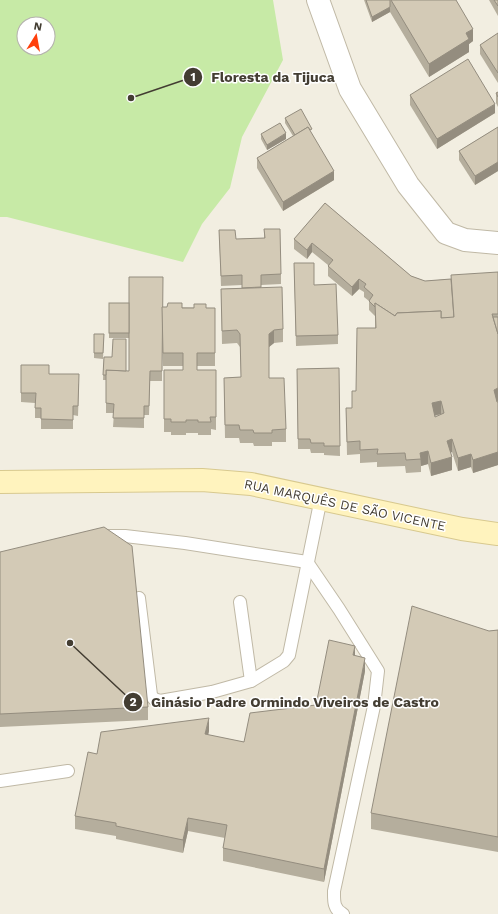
<svg xmlns="http://www.w3.org/2000/svg" width="498" height="914" viewBox="0 0 498 914" font-family="'Work Sans',sans-serif">
<rect width="100%" height="100%" fill="#f2eee1"/>
<path fill="#c7eaa6" fill-rule="evenodd" d="M0 0H273L283 60 242 137 230 188 202 224 183 262 7 217H0ZM24 24H48V48H24Z"/>
<g fill="none" stroke-linecap="round" stroke-linejoin="round">
<g stroke="#c0b9a6" stroke-width="14">
<g id="lane">
<path d="M101 536H125L185 543 307 562 339 609 378 671 374 706 334 891C334 900 333 909 343 914"/>
<polyline points="139,598 151,695 154,699 160,701 212,692 251,681 284,661 289,655 321,498"/>
<polyline points="240,602 251,681"/>
<polyline points="0,781 68,771"/>
</g>
</g>
<g stroke="#c0b9a6" stroke-width="24">
<polyline id="street" points="318,0 350,89 408,185 446,233 465,240 498,243"/>
</g>
<g stroke="#d8c98f" stroke-width="24">
<polyline id="secondary" points="0,482 202,480 251,484 410,518 462,529 498,534"/>
</g>
<use href="#lane" stroke="#fff" stroke-width="12"/>
<use href="#street" stroke="#fff" stroke-width="22"/>
<use href="#secondary" stroke="#fff3be" stroke-width="22"/>
</g>
<g fill="#b5ae9d" fill-rule="evenodd">
<polygon points="364,0 456,0 473,41 469,44 469,52 429,77 390,12 372,22"/>
<polygon points="489,0 498,0 498,16"/>
<polygon points="498,33 498,83 480,54 480,45"/>
<polygon points="498,92 498,107 496,103 496,93"/>
<polygon points="410,95 495,113 437,149 410,105"/>
<polygon points="285,118 312,134 334,180 283,211 257,168 257,158 293,136 285,123"/>
<polygon points="498,127 498,171 475,185 459,160 459,151"/>
<polygon points="261,134 286,139 267,150 261,139"/>
<path d="M325 203 411 276 425 281 451 279 498 272V465L473 473 471 467 458 471 452 452 450 453 452 470 431 476 428 464 421 466V472L406 473 405 466 377 467V462L360 463V454L347 455 346 408H352L375 328V316L369 310V301L364 297V292L359 289 352 296 328 276V265L312 252 307 259 294 249V239ZM441 414 435 417V416Z"/>
<polygon points="264,229 281,274 281,284 261,285 261,287 283,329 283,342 274,343 269,347 269,378 286,429 286,442 272,442 272,446 254,446 253,443 240,443 239,438 225,438 224,378 241,377 240,347 237,343 222,344 221,289 242,288 242,285 221,286 219,230 236,239 264,238"/>
<polygon points="294,263 314,285 338,335 338,344 296,346"/>
<polygon points="109,303 163,307 215,308 215,366 197,366 197,370 216,370 216,430 211,429 211,435 198,435 198,433 186,433 186,435 171,435 171,432 164,432 164,370 183,370 183,366 163,366 162,326 162,381 150,381 149,415 144,415 144,428 113,427 114,413 106,413 106,380 103,380 104,357 126,371 129,371 129,338 109,338"/>
<polygon points="94,334 104,334 103,359 94,358"/>
<polygon points="21,365 79,384 78,416 73,415 73,429 41,429 41,418 35,418 35,403 21,402"/>
<polygon points="339,368 340,456 324,455 324,453 311,453 310,449 298,449 297,369"/>
<polygon points="0,552 148,707 148,720 0,727"/>
<polygon points="498,630 498,852 371,829 371,813 489,631"/>
<polygon points="355,656 365,671 324,882 223,861 223,848 225,838 188,831 183,853 116,839 116,836 75,829 75,816 97,754 209,731 208,735 244,742 316,705"/>
</g>
<g fill="#948d7f">
<polygon points="390,7 390,12 372,22 372,17"/>
<polygon points="473,29 473,41 469,44 469,52 429,77 429,64 466,33"/>
<polygon points="495,104 495,113 437,149 437,139"/>
<polygon points="286,133 286,139 267,150 267,145"/>
<polygon points="498,162 498,171 475,185 475,176"/>
<polygon points="334,171 334,180 283,211 283,202"/>
<polygon points="312,243 312,252 307,259 307,250"/>
<polygon points="359,279 359,289 352,296 352,287"/>
<polygon points="274,330 274,343 269,347 269,334"/>
<polygon points="498,388 498,401 494,403 494,390"/>
<polygon points="441,401 441,414 432,416 432,403"/>
<polygon points="452,439 452,452 447,454 447,441"/>
<polygon points="428,451 428,464 421,466 420,453"/>
<polygon points="498,452 498,465 473,473 473,460"/>
<polygon points="471,454 471,467 458,471 458,458"/>
<polygon points="452,457 452,470 431,476 431,463"/>
<polygon points="355,646 355,659 353,655"/>
<polygon points="365,658 365,671 324,882 324,869"/>
<polygon points="209,718 209,731 205,747 205,734"/>
<polygon points="188,818 188,831 183,853 183,840"/>
</g>
<g fill="#d3cab6" stroke="#948d7f" fill-rule="evenodd">
<polygon points="366,0 390,0 390,7 372,17"/>
<polygon points="391,0 456,0 473,29 466,33 469,39 429,64"/>
<polygon points="494,0 498,0 498,6"/>
<polygon points="498,33 498,73 480,45"/>
<polygon points="468,59 495,104 437,139 410,95"/>
<polygon points="498,92 498,97 496,93"/>
<polygon points="301,109 312,129 310,130 308,127 295,135 285,118"/>
<polygon points="280,123 286,133 267,145 261,134"/>
<polygon points="308,127 334,171 283,202 257,158"/>
<polygon points="498,127 498,162 475,176 459,151"/>
<polygon points="325,203 411,276 425,281 451,279 454,318 441,318 441,311 397,313 395,316 375,303 375,307 369,301 373,295 364,287 366,284 359,279 352,287 328,266 333,260 312,243 307,250 294,239"/>
<polygon points="264,229 280,229 281,274 261,275 261,287 242,288 242,275 221,276 219,230 235,230 236,239 265,238"/>
<polygon points="294,263 314,263 314,285 336,284 338,335 296,336"/>
<path d="M498 272V314H492L498 334V388L494 390 497 402H498V452L473 460 471 454 458 458 452 439 447 441 452 457 431 463 428 451 420 453 421 459 406 460 405 453 377 454 378 449 360 450V441L347 442 346 408H352V391H356L357 328H376L375 303 395 316 397 313 441 311V318L454 317 451 275ZM441 401 444 413 435 417 432 403Z"/>
<polygon points="129,277 163,277 162,371 150,371 149,406 144,406 144,418 113,418 114,404 106,403 106,370 129,371"/>
<polygon points="282,287 283,329 274,330 269,334 269,378 284,378 286,429 272,430 272,433 254,433 253,430 240,430 239,425 225,425 224,378 241,377 240,334 237,330 222,331 221,289"/>
<rect x="109" y="303" width="20" height="30"/>
<polygon points="168,303 182,303 182,308 194,308 194,304 206,304 206,308 215,308 215,353 197,353 197,370 216,370 216,417 210,417 211,422 198,422 198,420 186,420 186,422 171,422 171,419 164,419 164,370 183,370 183,353 163,353 162,307 167,307"/>
<polygon points="493,317 498,317 498,334"/>
<polygon points="94,334 104,334 103,353 94,353"/>
<polygon points="113,339 126,339 126,371 106,370 106,375 103,375 104,357 112,357"/>
<polygon points="21,365 49,365 49,374 79,374 78,406 73,406 73,420 41,419 41,408 35,408 36,393 21,393"/>
<polygon points="339,368 340,446 324,446 324,443 311,443 310,439 298,439 297,369"/>
<polygon points="104,527 132,546 148,707 0,714 0,552"/>
<polygon points="412,606 489,631 498,630 498,837 371,813"/>
<polygon points="329,640 355,646 353,655 365,658 324,869 223,848 227,825 188,818 183,840 116,826 116,823 75,816 88,752 97,754 101,732 209,718 205,734 244,742 250,713 316,705"/>
</g>
<g text-anchor="middle" dominant-baseline="central" stroke-width="3" stroke-linejoin="round" paint-order="stroke">
<g font-size="13" fill="#433d32" stroke="#fff">
<text transform="translate(345 505) rotate(12)">RUA MARQUÊS DE SÃO VICENTE</text>
</g>
</g>
<path fill="none" stroke="#433d32" stroke-width="1.5" d="M131 98L193 77M70 643L133 702"/>
<g fill="#433d32" stroke="#fff" stroke-width="1.5">
<circle cx="131" cy="98" r="4"/>
<circle cx="70" cy="643" r="4"/>
<circle cx="193" cy="77" r="10"/>
<circle cx="133" cy="702" r="10"/>
</g>
<g font-size="12" text-anchor="middle" font-weight="bold" fill="#fff">
<text x="193" y="81">1</text>
<text x="133" y="706">2</text>
</g>
<g font-size="14" text-anchor="middle" font-weight="bold" fill="#433d32" stroke="#fff" stroke-width="3" stroke-linejoin="round" paint-order="stroke">
<text x="273" y="82">Floresta da Tijuca</text>
<text x="295" y="707">Ginásio Padre Ormindo Viveiros de Castro</text>
</g>
<g transform="translate(36 36) rotate(11)"><circle r="19" fill="#ffffff" stroke="#b4b1ad"/>
<path d="M0-3L7 15L0 10L-7 15Z" fill="#ff3f0b"/>
<text y="-6" font-size="11" font-weight="bold" text-anchor="middle" fill="#433d32">N</text>
</g>
</svg>
